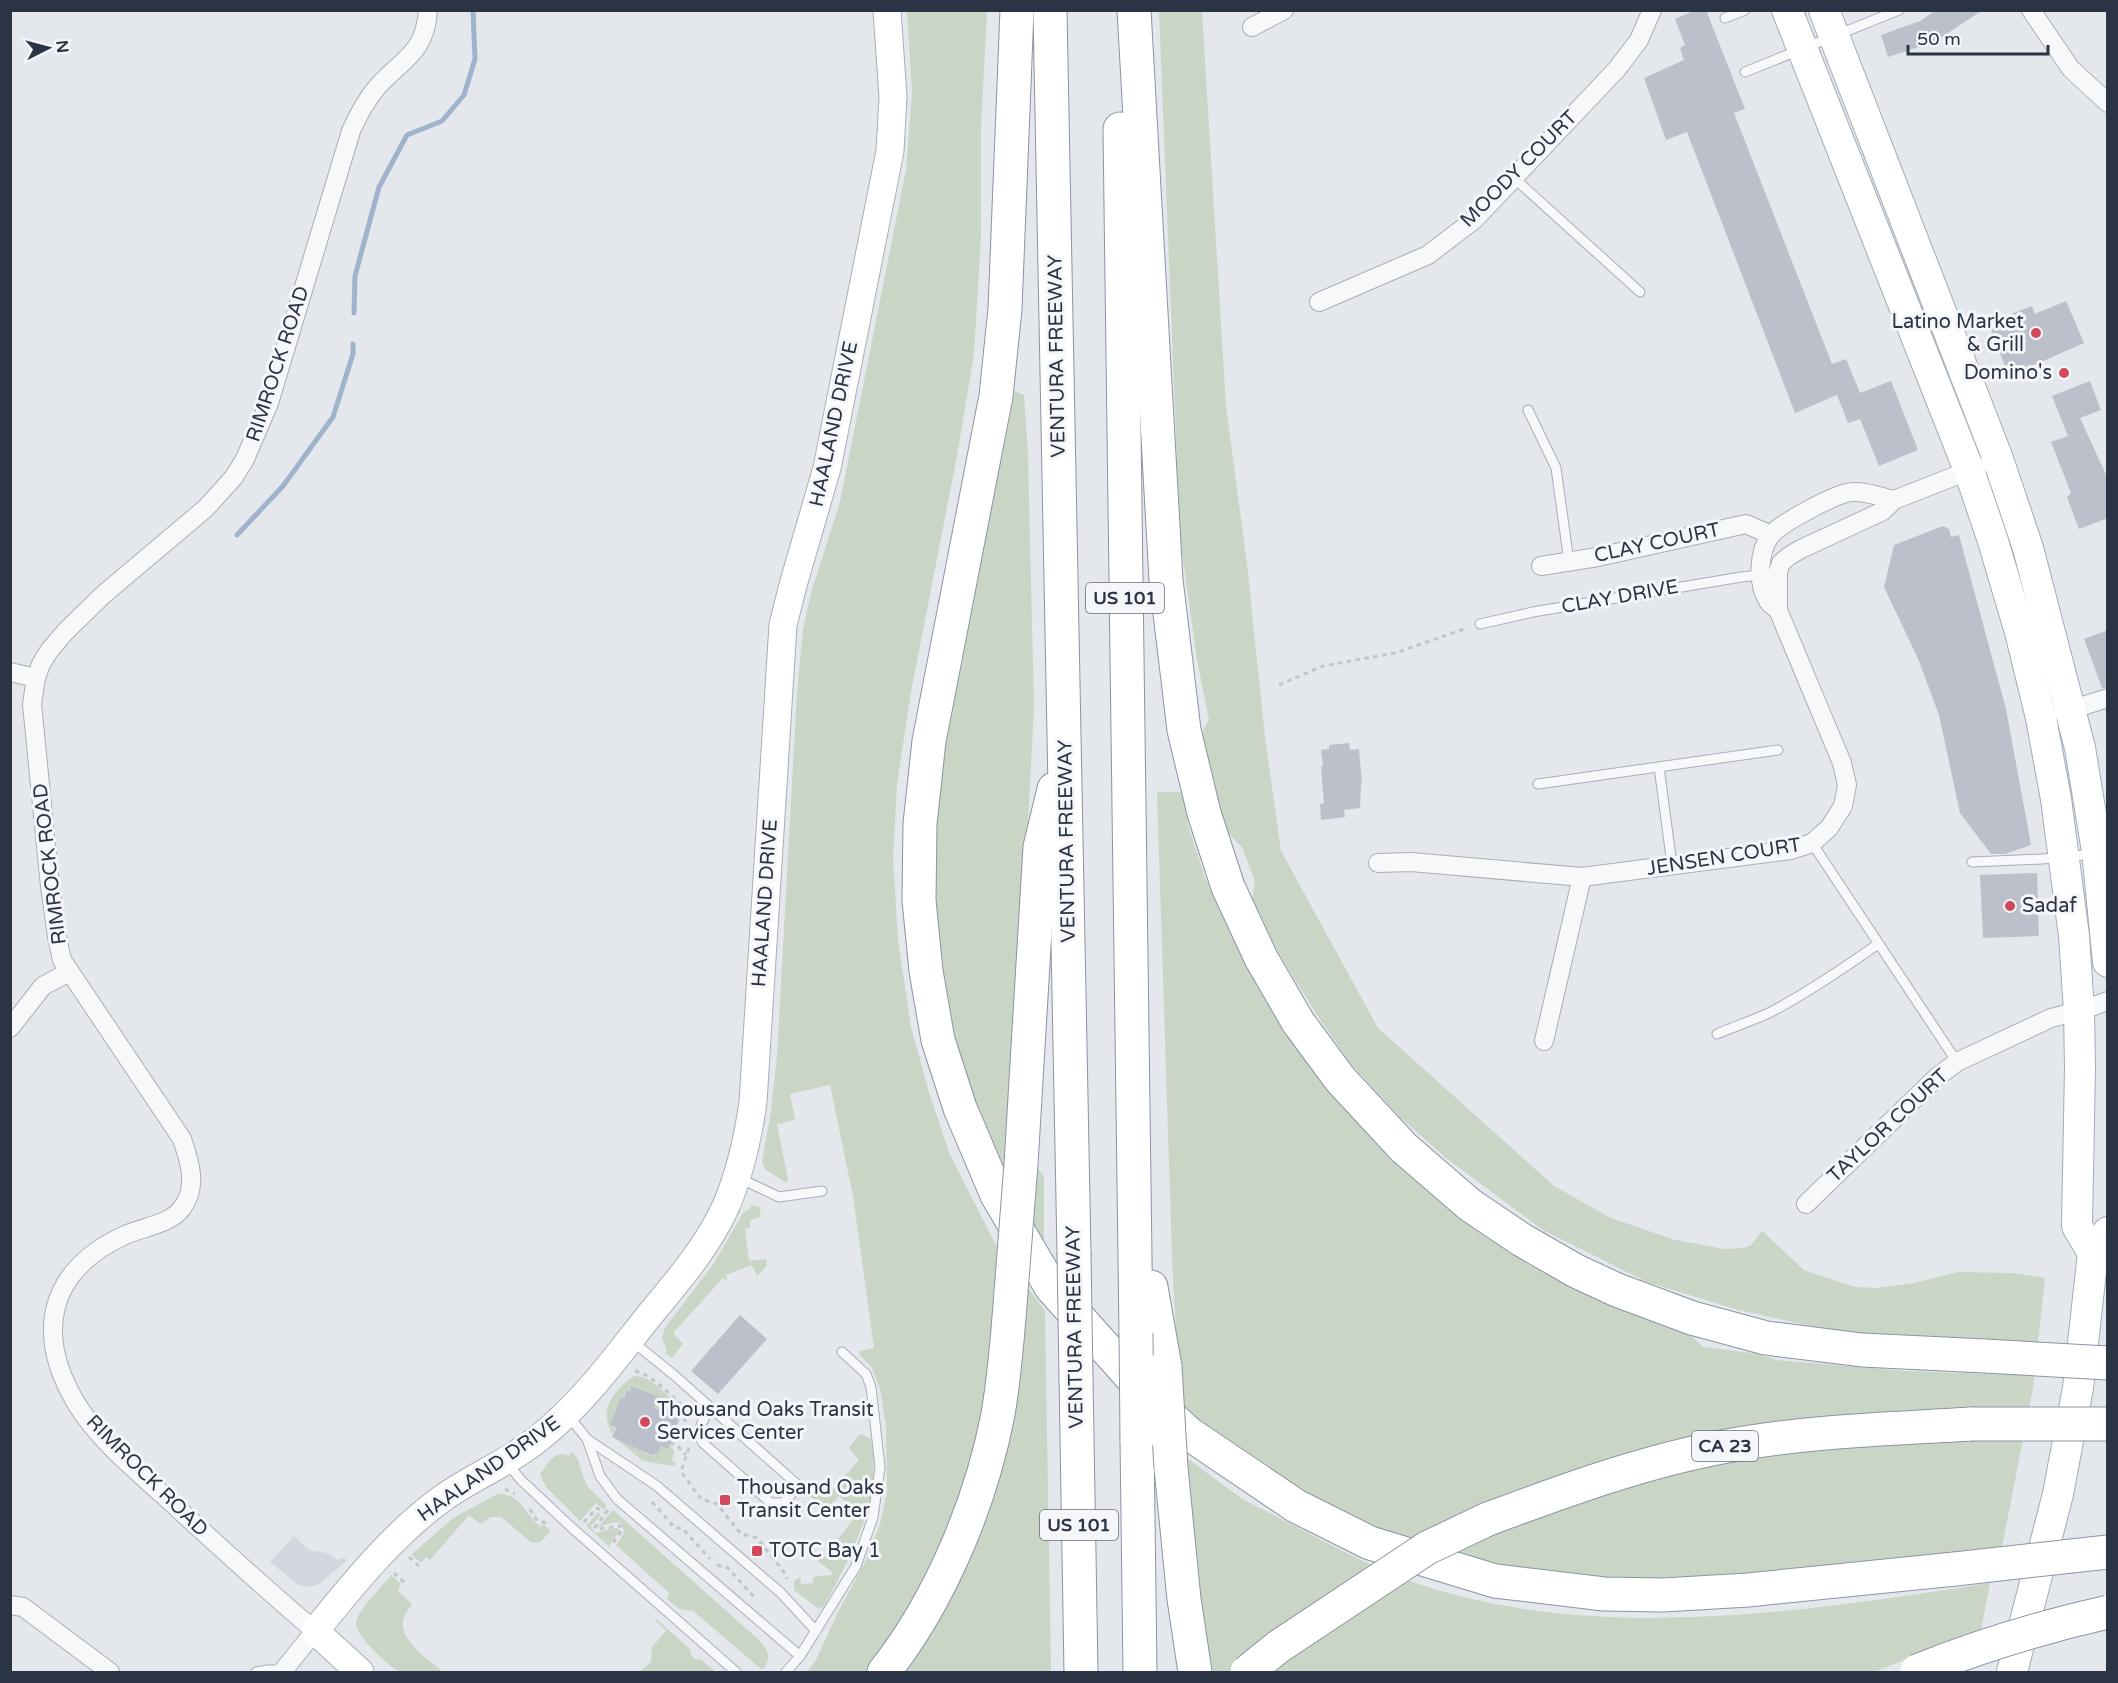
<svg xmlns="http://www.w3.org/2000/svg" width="2118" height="1683" viewBox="0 0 2118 1683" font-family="'Varela Round',sans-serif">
<rect width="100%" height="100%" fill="#e4e7ec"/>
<polygon fill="#d2d6de" points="294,1536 309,1550 327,1553 337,1560 344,1558 347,1560 319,1584 310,1587 299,1585 270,1562"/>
<g fill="#c9d6c5">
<polygon points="907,11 987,11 981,129 981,236 974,354 957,456 911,692 897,784 893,858 898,940 911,1027 930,1096 950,1155 1000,1253 999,1285 979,1441 930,1580 872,1672 807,1672 816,1660 838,1612 866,1560 880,1524 887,1492 886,1426 880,1389 872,1368 859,1354 860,1351 874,1348 853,1196 830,1085 790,1094 795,1120 777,1124 788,1179 786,1183 765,1169 762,1162 771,1111 777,1056 797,692 803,629 811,593 840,502 906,170 912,93"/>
<polygon points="1159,11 1202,11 1226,406 1247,564 1265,737 1281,851 1378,1028 1554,1186 1611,1218 1675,1240 1725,1249 1743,1248 1750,1246 1762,1231 1804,1270 1855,1287 1877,1288 1914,1283 1958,1272 2012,1273 2045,1278 2033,1388 2002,1547 1683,1583 1525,1574 1375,1530 1307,1496 1180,1408 1172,1257 1157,792 1184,792 1188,825 1205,878 1231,935 1295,1045 1586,1292 1693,1337 1703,1347 1760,1354 1776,1360 1907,1371 1991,1374 1994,1340 1832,1331 1735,1309 1647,1282 1543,1230 1446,1158 1400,1117 1352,1065 1321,1021 1282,959 1252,900 1255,881 1242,847 1225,830 1202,732 1209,720 1197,660 1180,538"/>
<polygon points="1014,391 1024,395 1028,454 1034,707 1022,937 1030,1159 1044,1176 1044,1246 1002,1170 980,1119 966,1076 951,1025 937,945 933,871 941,762 1000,447"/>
<polygon points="751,1205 759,1207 761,1217 750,1220 750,1228 745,1229 749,1261 766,1259 767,1266 757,1276 752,1265 726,1275 727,1281 723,1278 673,1333 683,1344 672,1358 665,1353 667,1350 662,1339 665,1328 714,1263 743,1213 751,1208"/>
<polygon points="1022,1280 1045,1311 1051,1672 900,1672 935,1616"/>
<path d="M635 1376C653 1376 668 1397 680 1408L683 1414 680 1417 654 1408 658 1396 632 1386 629 1390H627L623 1398 621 1397 610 1425 615 1429 612 1434C610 1429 607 1424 607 1419 604 1403 621 1383 635 1376Z"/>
<path d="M862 1434 871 1439C883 1498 851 1556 824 1606L819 1609 794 1590V1581L800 1577 801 1584 813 1583V1577L832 1575V1572L813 1557V1554L823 1559 858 1513 839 1496 826 1510 810 1496 809 1491 813 1487H820L829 1494 859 1460 849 1448 858 1436Z"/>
<path d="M616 1439C622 1441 630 1443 635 1446 643 1452 647 1457 658 1454L661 1446 668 1449 670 1445 674 1451 672 1461 676 1463 674 1466 643 1461Z"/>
<path d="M572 1452 577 1458 587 1486 607 1506 604 1510 596 1503 580 1521 546 1487 540 1474C547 1465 554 1449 569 1456Z"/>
<path d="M1184 1456C1204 1470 1223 1486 1243 1499 1260 1509 1278 1517 1295 1526 1333 1546 1370 1566 1410 1581 1591 1645 1804 1612 1990 1583L1981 1630 1874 1672H1210L1197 1592Z"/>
<path d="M498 1494C522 1494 525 1515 541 1527L543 1524 551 1531 540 1542 532 1543 501 1517H491L480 1524 469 1515 430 1560 426 1557 421 1563 411 1555 453 1518Z"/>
<path d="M613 1510 759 1640C768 1650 772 1657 763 1669H761L693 1611 679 1609 667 1599 669 1593 616 1545 624 1533 622 1524 616 1522 598 1527Z"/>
<polygon points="598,1512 601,1515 591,1526 595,1533 616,1528 620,1530 610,1544 611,1548 586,1526"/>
<path d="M391 1575 401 1584 398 1591 412 1604C408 1609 404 1615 403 1621 400 1642 430 1660 443 1672 432 1673 412 1675 402 1672 391 1670 355 1635 356 1623 357 1610 383 1586 391 1575Z"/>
<polygon points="656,1619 690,1649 691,1655 695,1659 700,1659 716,1672 639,1672 651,1662 652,1647 666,1631 655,1620"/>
</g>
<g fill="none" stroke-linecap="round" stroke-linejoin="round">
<g stroke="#9fb4cc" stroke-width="5">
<polyline points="354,313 355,276 379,187 407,135 442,121 464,95 475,59 473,10"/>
<polyline points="237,535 283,486 333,417 353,354 353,344"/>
</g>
</g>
<g fill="#bbc0ca">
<polygon points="1696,10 1706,10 1745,109 1734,113 1832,364 1846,359 1860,393 1891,381 1918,450 1879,466 1860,419 1848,423 1837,395 1795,413 1687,132 1666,140 1644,78 1684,60 1680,48 1685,45 1675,19"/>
<polygon points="1936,10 1983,10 1934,42 1888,57 1881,35 1920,21"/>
<polygon points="2066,301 2084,343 2009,376 1988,323 2032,306 2035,314"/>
<polygon points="2090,381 2101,410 2080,418 2108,479 2108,518 2079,529 2067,497 2071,493 2051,442 2068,436 2052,396"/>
<polygon points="1943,526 1949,529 1951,537 1959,535 2006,709 2031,845 2005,854 1991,854 1960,813 1939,715 1919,661 1884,587 1894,545"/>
<polygon points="2108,630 2108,687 2102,688 2084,639"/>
<polygon points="1349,743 1350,750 1359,749 1362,784 1361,784 1360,808 1344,810 1345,817 1321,820 1320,804 1324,803 1321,767 1323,766 1321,750 1329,749 1329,745"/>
<polygon points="2037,873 2039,936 1983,938 1980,875"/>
<polygon points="740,1315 767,1339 718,1394 691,1371"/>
<polygon points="631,1386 658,1396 654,1408 680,1418 668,1449 661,1446 658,1454 651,1455 612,1437 616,1428 610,1425 621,1397 624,1398 627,1390 630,1391"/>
</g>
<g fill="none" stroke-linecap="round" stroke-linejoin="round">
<g stroke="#a9aeb7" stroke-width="11">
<g id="lane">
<polyline points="1725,18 1745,10"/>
<polyline points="1745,72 1899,10"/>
<polyline points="1514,178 1640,292"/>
<polyline points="1528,410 1556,468 1569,562"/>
<polyline points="1480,624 1533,612 1741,577 1761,575"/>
<polyline points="1659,767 1672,865"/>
<polyline points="1538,784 1778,750"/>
<polyline points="1812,843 1957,1062"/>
<polyline points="1972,862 2042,859 2095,854"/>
<path d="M1717 1034C1735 1026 1755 1020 1773 1011 1810 991 1844 968 1878 944"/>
<polyline points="739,1178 779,1197 822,1191"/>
<path d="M632 1341 674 1375 799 1486 783 1503H771L703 1443C696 1429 702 1422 710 1409"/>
<polyline points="568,1415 587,1439 657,1486 781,1593 816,1631"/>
<polyline points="587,1439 600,1476 617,1499 800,1656"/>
<polyline points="508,1464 521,1480 570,1526 736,1672"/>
<polyline points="256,1672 268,1670 284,1670"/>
<polyline points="786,1672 800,1656 856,1566 873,1517 880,1467 871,1387 866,1374 842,1352"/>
</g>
</g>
<g stroke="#a9aeb7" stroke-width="20">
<g id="street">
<polyline points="2031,10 2071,69 2108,103"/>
<polyline points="1252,27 1284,10"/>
<polyline points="1319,302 1428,255 1475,219 1617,69 1639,40 1652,10"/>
<polyline points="1541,566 1598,557 1746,524 1771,535"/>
<path d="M1778 610C1775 607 1770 605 1768 601 1757 584 1758 551 1771 535 1781 523 1838 492 1853 492 1866 491 1881 497 1894 500"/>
<polyline points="10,672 36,678"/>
<polyline points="2063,712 2108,698"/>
<polyline points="1378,863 1411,862 1582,877 1791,850 1812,843 1829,828 1843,806 1847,785 1842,763 1778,610 1778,572 1781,563 1789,556 1801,549 1883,511 1894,500 1978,467"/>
<polyline points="10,1028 43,986 69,972"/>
<polyline points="1544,1041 1582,877"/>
<polyline points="1806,1204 1937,1077 1957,1062 2051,1018 2079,1011 2108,1001"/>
<polyline points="10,1605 23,1607 110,1672"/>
<path d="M282 1672 315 1631C263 1587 213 1541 163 1495 132 1467 98 1439 76 1403 34 1332 49 1270 125 1235 143 1227 171 1224 182 1208 198 1187 190 1162 182 1139L62 960 57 937 50 886 32 704 36 678 41 664 49 651 65 632 104 594 206 508 234 477 245 459 269 403 351 131C358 115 367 99 378 86 404 58 425 53 428 10"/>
</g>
</g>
<g stroke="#a9aeb7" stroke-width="29">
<path id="secondary" d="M360 1672 315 1631C353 1584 393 1534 443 1498 474 1476 510 1462 539 1438 582 1404 614 1360 648 1317 676 1283 707 1248 726 1206 740 1173 748 1138 753 1102L783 625 793 585 827 468 890 151 893 97 887 10"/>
</g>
<g stroke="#a3abb8" stroke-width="32">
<g id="primary">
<polyline points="1787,10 1969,470 1993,541 2020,632 2041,718 2056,799 2074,936 2079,1011 2080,1067 2077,1226 2093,1253"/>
<polyline points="1824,10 1998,459 2028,548 2080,748 2097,851 2108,962"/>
<polyline points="2012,1672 2058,1494 2078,1388 2093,1253 2108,1232"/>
</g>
</g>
<g stroke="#8b94a3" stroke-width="35">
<g id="highway">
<polyline points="1017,10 1005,309 996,396 929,741 920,824 919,900 926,971 938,1040 960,1108 997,1195 1051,1287 1151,1399 1188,1433 1296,1506 1370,1543 1495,1581 1604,1594 1663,1595 1748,1590 1955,1569"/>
<polyline points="1050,10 1074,1252"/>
<polyline points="1134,10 1166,580 1184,730 1204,813 1228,887 1261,958 1298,1022 1340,1079 1404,1148 1470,1205 1522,1240 1576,1271 1617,1290 1692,1318 1766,1338 1862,1350 1985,1356"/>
<polyline points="1120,129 1136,1333"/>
<polyline points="1021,1164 1040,847 1054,789"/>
<polyline points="1151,1287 1165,1367"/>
<polyline points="1076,1378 1081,1672"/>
<polyline points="1137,1440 1140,1672"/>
<polyline points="1171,1468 1184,1599 1195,1672"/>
<path d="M1488 1519C1566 1490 1645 1461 1727 1446 1807 1431 1890 1429 1971 1424"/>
<path d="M884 1672C940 1601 981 1503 998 1414 1005 1374 1008 1333 1011 1292"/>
</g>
</g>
<g stroke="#c2c5cb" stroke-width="3" stroke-dasharray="4.5 4.5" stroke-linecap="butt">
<polyline points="1279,685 1323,666 1395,653 1467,628"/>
<path d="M635 1371C653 1375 669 1394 683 1406L685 1411V1433"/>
<polyline points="670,1443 677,1445 686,1455"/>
<polyline points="689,1448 681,1472 701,1499 717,1504 741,1534 757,1538 784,1572 787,1579"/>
<polyline points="505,1489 515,1494"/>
<polyline points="652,1502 675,1528 682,1528 710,1559"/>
<path d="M530 1509C537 1521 535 1520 546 1523"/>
<polyline points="608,1510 595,1527 598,1529 621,1526 622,1530 613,1543 613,1546"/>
<polyline points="584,1522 597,1508 605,1513"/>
<polyline points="409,1557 419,1566"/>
<polyline points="717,1565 728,1568 754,1597"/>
<polyline points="394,1573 405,1583"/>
</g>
<use href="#lane" stroke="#f7f8fa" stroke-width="9"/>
<use href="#street" stroke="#f7f8fa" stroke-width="18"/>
<use href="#secondary" stroke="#fff" stroke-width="27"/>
<use href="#primary" stroke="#fff" stroke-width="30"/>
<use href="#highway" stroke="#fff" stroke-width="33"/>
<g stroke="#8b94a3" stroke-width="35" stroke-linecap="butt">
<g id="highway-bridge">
<polyline points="1074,1252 1076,1378"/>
<polyline points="1011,1292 1021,1164"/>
<polyline points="1136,1333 1137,1440"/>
<polyline points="1985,1356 2108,1363"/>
<polyline points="1165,1367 1171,1468"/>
<polyline points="1971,1424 2108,1424"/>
<polyline points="1955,1569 2108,1552"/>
<path d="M1917 1671C1979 1646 2042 1627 2108 1612"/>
<polyline points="1247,1672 1278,1647 1427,1548 1488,1519"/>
</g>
</g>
<use href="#highway-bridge" stroke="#fff" stroke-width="33"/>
</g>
<g fill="#d1495b" stroke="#f4f6f9" stroke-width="2">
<circle cx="2036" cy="333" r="6"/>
<circle cx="2064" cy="373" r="6"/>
<circle cx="2010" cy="906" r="6"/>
<circle cx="645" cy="1422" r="6"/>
<rect x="719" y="1494" width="12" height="12" rx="3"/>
<rect x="751" y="1545" width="12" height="12" rx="3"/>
</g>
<g text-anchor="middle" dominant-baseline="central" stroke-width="6" stroke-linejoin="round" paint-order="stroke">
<g fill="#f4f6f9" stroke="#676e7b" stroke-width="1.5">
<rect x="1086" y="583" width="78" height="30" rx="4.5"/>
<rect x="1692" y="1431" width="66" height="30" rx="4.5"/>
<rect x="1040" y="1510" width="78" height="30" rx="4.5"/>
</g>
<g font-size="18" font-weight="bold" fill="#2b3445">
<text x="1125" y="598">US 101</text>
<text x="1725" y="1446">CA 23</text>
<text x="1079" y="1525">US 101</text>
</g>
<g font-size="20" fill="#2b3445" stroke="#f4f6f9">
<text transform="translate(1519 169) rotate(-45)">MOODY COURT</text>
<text transform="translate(1057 356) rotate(-91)">VENTURA FREEWAY</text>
<text transform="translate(278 364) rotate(-72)">RIMROCK ROAD</text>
<text transform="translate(834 424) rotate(-78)">HAALAND DRIVE</text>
<text transform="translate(1657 543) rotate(-12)">CLAY COURT</text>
<text transform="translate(1620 597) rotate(-10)">CLAY DRIVE</text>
<text transform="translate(1067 841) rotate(-91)">VENTURA FREEWAY</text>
<text transform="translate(1724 857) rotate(-9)">JENSEN COURT</text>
<text transform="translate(50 864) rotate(-97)">RIMROCK ROAD</text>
<text transform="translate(765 903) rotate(-86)">HAALAND DRIVE</text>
<text transform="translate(1888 1126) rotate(-43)">TAYLOR COURT</text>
<text transform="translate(1075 1327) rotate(-91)">VENTURA FREEWAY</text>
<text transform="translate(489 1469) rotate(-35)">HAALAND DRIVE</text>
<text transform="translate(147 1476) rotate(45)">RIMROCK ROAD</text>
</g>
<g font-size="20" fill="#2b3445" stroke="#f4f6f9" text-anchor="start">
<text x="2024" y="322" text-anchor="end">Latino Market<tspan x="2024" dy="23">&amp; Grill</tspan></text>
<text x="2052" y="373" text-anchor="end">Domino's</text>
<text x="2022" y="906">Sadaf</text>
<text x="657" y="1410">Thousand Oaks Transit<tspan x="657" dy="23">Services Center</tspan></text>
<text x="737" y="1488">Thousand Oaks<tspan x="737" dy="23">Transit Center</tspan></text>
<text x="769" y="1551">TOTC Bay 1</text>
</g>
</g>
<rect width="2118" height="1683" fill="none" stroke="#2b3445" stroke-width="24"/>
<g transform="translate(48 48) rotate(84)" stroke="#f4f6f9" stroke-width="4.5" paint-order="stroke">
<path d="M0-4.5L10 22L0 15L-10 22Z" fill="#2b3445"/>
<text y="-9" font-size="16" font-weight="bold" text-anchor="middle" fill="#2b3445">N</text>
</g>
<path d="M1908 45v9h140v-9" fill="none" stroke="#2b3445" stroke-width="3"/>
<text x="1917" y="45" font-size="18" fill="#2b3445" stroke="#f4f6f9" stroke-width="4.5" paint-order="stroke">50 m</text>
</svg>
